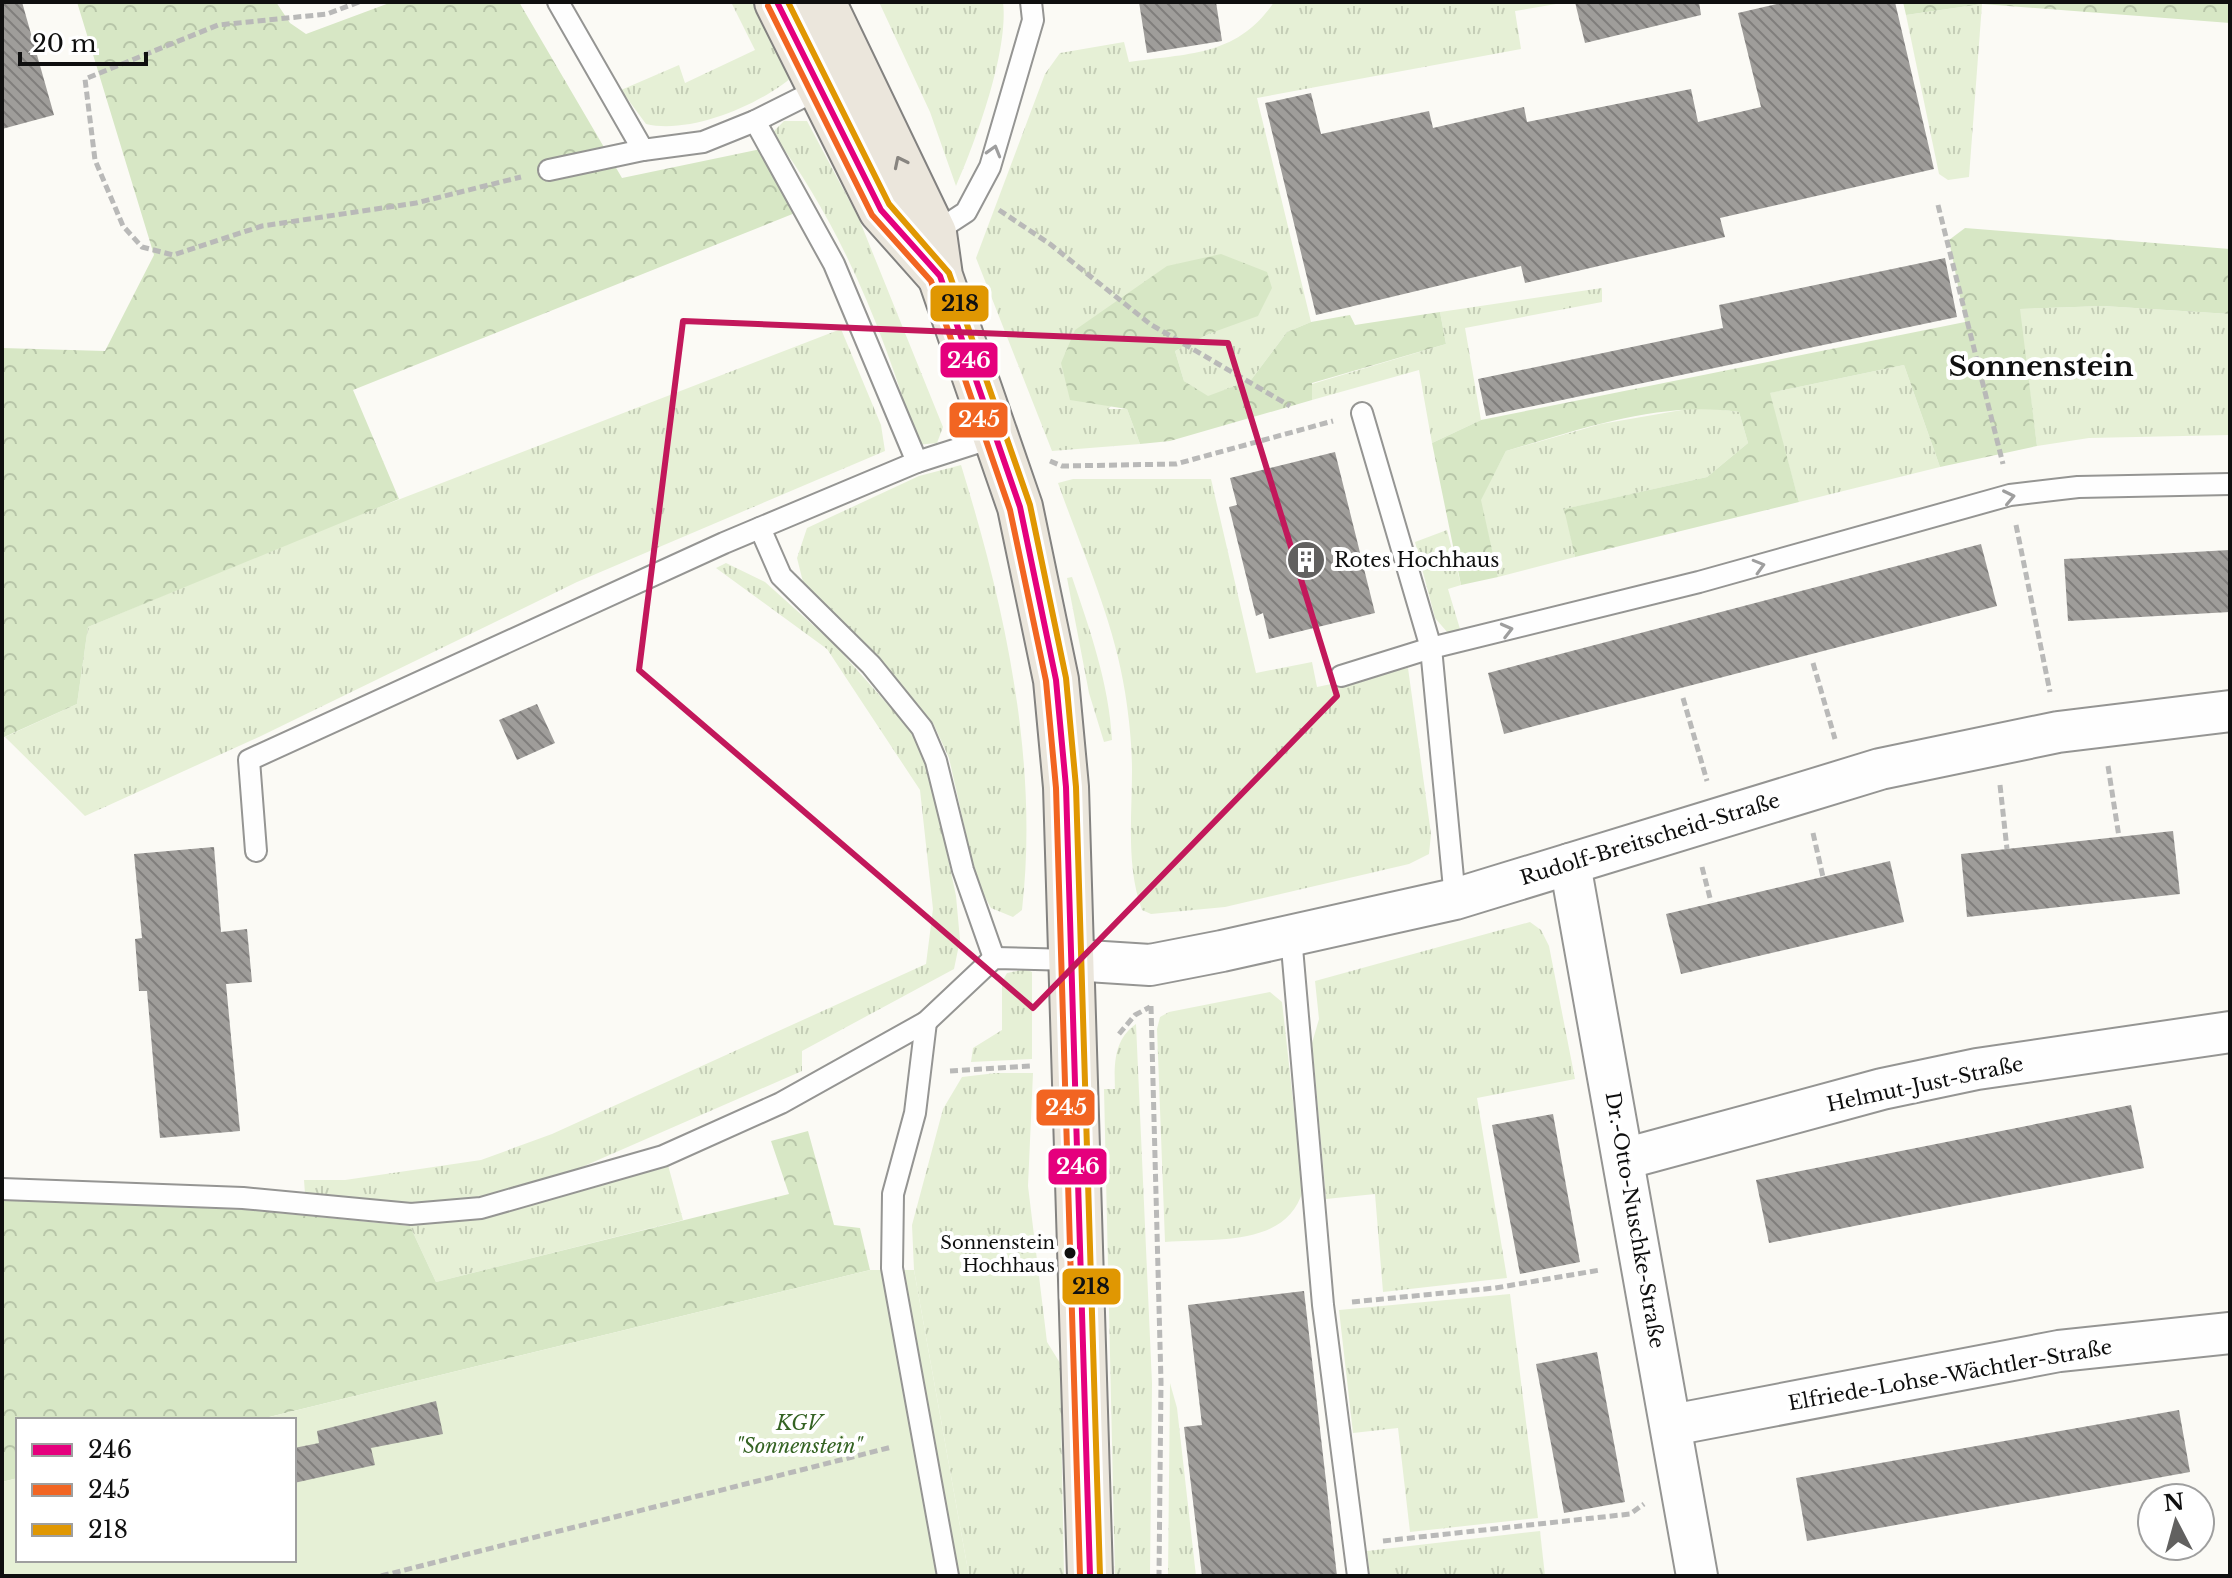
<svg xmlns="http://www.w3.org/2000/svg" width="2232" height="1578" viewBox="0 0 2232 1578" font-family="'Libre Baskerville',serif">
<defs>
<pattern id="grass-tufts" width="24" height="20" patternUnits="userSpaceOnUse" patternTransform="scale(2)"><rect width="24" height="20" fill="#e6f0d6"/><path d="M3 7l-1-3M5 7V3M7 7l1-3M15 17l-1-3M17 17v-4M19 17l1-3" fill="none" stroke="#c4cdb6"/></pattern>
<pattern id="forest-crowns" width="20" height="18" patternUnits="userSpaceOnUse" patternTransform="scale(2)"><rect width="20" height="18" fill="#d7e7c5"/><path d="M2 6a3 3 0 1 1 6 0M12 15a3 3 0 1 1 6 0" fill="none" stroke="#b7c5a8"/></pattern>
<pattern id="building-back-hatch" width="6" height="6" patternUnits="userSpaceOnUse" patternTransform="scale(2)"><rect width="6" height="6" fill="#9f9d9a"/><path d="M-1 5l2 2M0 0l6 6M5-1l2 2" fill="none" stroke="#807e7c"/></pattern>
</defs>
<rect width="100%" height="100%" fill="#fbfaf5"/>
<g fill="url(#grass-tufts)">
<path d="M731 2H761L798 72C765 103 691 135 646 124L621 90 679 65 685 83 755 50Z"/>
<path d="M879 2H1003C1009 50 976 141 956 186L930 112Z"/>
<path d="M1274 2 1562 3 1515 11 1521 49 1257 98 1311 322 1287 332 1251 380 1208 397 1184 381 1175 351 1211 333 1266 272 1108 409H1127L1140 444 1052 451 976 258 1045 74 1060 53 1124 42 1129 62C1187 53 1237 57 1274 2Z"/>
<polygon points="1982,4 1969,177 1948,180 1939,174 1906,15"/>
<path d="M784 121H807L859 219 943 427 937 443 917 445C886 336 841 224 772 133Z"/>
<polygon points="1602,288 1602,302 1465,328 1481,420 1432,443 1419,370 1312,400 1312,384 1446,344 1440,312"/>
<polygon points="2103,306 2230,314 2230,435 2089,438 2037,446 2019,309"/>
<polygon points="841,329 881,425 885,451 577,582 261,736 85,816 5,737 77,704 88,627 312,533"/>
<polygon points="1904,365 1940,467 1799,502 1769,393"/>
<polygon points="1699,407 1739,412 1748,443 1707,477 1565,509 1575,557 1498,577 1480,500 1506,451 1601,424"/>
<path d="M961 465C1005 607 1039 761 1022 910L1013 917 991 908 977 883 949 758 933 723 877 656 803 582 797 558 807 528 919 476Z"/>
<path d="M1073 479H1211L1256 673 1312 662 1317 687 1408 668 1431 834 1429 854 1409 864 1225 907 1151 914 1142 910C1126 866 1132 817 1132 771 1132 745 1129 717 1125 692 1114 621 1082 551 1058 483Z"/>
<polygon points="1447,530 1461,585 1448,589 1460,629 1448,633 1435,618 1415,542"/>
<polygon points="726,563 765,582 833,643 914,734 931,777 956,896 960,940 954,969 802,1051 802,1071 566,1174 481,1201 403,1205 305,1194 304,1180 345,1180 481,1160 552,1134 926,964 933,909 920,790 827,649 716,568"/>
<path d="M1072 577C1090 630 1109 684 1112 740L1104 742 1089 693 1067 578Z"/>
<polygon points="1530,922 1541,930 1549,946 1575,1079 1477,1098 1507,1278 1383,1292 1375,1194 1326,1199 1312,1043 1319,1019 1315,981"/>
<polygon points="1026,969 1032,972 1032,1059 971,1062 973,1048 1002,1030 1002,982 1007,973"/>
<path d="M1270 992 1282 1002 1303 1190C1287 1248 1213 1238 1165 1242L1157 1029 1160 1017 1169 1012Z"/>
<path d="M1136 1024 1152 1383 1150 1576H1115L1104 1089H1115C1114 1064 1114 1039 1136 1024Z"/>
<polygon points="996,1073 1033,1073 1028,1186 1047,1342 1060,1363 1064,1576 969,1576 914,1270 912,1225 943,1109 962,1077"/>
<path d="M668 1165 683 1220 436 1282 410 1226C499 1213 582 1192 668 1165Z"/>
<polygon points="1510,1294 1538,1518 1410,1532 1398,1428 1353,1433 1339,1310"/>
<polygon points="1170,1383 1177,1408 1196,1576 1168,1576"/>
<polygon points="1540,1531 1545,1576 1370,1576 1367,1551"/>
</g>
<g fill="url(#forest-crowns)">
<polygon points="77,2 276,2 290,23 306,34 392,2 519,2 622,178 761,149 795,213 353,390 399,499 88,627 77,704 2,738 2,348 105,351 154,255"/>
<polygon points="1903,2 2230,2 2230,23 1982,4 1906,15"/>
<path d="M1965 228 2230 249V314L2103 306 2020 309 2037 446 1940 467 1904 365 1770 393 1799 502 1575 557 1564 509 1707 477 1748 443 1739 412C1662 400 1581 429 1506 451L1481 500 1498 577 1461 585 1432 443 1481 420 1965 322 1949 240Z"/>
<polygon points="1221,254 1267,272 1272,288 1258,316 1211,333 1175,351 1184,381 1208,396 1251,380 1287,332 1311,322 1350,315 1355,325 1440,312 1446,344 1312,383 1312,400 1170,441 1140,444 1127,409 1070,400 1061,363 1075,330 1167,266"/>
<polygon points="808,1131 834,1225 860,1228 870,1270 257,1420 18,1420 18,1478 2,1482 2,1199 248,1210 410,1226 436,1282 789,1194 771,1141"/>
</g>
<polygon fill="#e6f0d6" points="870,1270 914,1270 969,1576 2,1576 2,1482 18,1478 18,1560 294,1560 294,1420 257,1420"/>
<g fill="url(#building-back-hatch)">
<polygon points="2,2 22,2 54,115 2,129"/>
<polygon points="1139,2 1216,2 1222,41 1147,53"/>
<polygon points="1575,2 1699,2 1701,15 1585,43"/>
<polygon points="1785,2 1895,2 1934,169 1720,218 1725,237 1525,283 1521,266 1316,315 1265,103 1311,93 1321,134 1429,111 1433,128 1524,107 1527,122 1691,89 1698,122 1761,107 1738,13"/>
<polygon points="1945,258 1957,317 1486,416 1478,379 1723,328 1719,305"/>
<polygon points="1335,452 1375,613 1269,639 1263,613 1256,616 1229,507 1237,505 1230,478"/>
<polygon points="1981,544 1997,606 1504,734 1488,673"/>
<polygon points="2230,550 2230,612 2068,621 2064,559"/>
<polygon points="537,704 555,743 517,760 499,720"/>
<polygon points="2173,831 2180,894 1967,917 1961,854"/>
<polygon points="214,847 221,932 247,929 252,982 226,984 240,1131 160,1138 147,991 139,991 135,939 142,938 134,854"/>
<polygon points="1890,861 1904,922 1681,974 1666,914"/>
<polygon points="2131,1105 2144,1168 1769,1243 1756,1180"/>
<polygon points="1553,1114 1580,1262 1520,1274 1492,1125"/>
<polygon points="1304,1291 1337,1576 1202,1576 1184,1427 1202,1425 1188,1305"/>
<polygon points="1597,1352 1625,1502 1564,1513 1536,1364"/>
<polygon points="436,1401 443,1434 371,1448 375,1465 294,1483 294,1448 319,1443 317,1431"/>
<polygon points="2179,1410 2190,1472 1807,1541 1796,1478"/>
</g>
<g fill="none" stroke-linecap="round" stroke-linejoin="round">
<g stroke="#959593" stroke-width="24">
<g id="service">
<polyline points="558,2 643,150 703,142 755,121 819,89"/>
<polyline points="755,121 834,264 917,462"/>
<polyline points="549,170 643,150"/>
<polyline points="934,233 966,212 990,167 1033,20 1031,2"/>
<polyline points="1362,413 1431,648 1455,899"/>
<polyline points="760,528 781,576 871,665 922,728 936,761 963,870 994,958"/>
<polyline points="1341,676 1431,648 1699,582 2010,495 2078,487 2230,484"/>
<polyline points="256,851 249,760 724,543 917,462 998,436"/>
<polyline points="1291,936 1323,1305 1358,1576"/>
<polyline points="926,1022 915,1113 893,1194 892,1268 948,1576"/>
<polyline points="2,1189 243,1198 411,1214 481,1208 663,1156 781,1103 926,1022 994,958 1072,960"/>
</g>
</g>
<g stroke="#959593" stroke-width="44">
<g id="minor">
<polyline points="1570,864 1697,1576"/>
<polyline points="1072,960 1150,965 1222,951 1455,899 1880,769 2058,732 2230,711"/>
<polyline points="1624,1159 1882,1089 1977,1069 2230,1032"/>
<polyline points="1672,1425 2059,1351 2230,1333"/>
</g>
</g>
<g stroke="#838280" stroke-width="48">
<g id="primary">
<polyline points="777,2 881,210 938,274"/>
<polyline points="823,2 934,233 940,276 1020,507 1056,680 1066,787 1090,1576"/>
</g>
</g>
<g stroke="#b9b9b8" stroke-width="5" stroke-dasharray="8 4" stroke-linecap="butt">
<polyline points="359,2 327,14 218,25 85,79 95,160 123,226 142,247 173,255 262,226 416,203 521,177"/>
<polyline points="1938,205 2003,464"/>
<polyline points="999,210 1050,244 1150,324 1290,406"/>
<polyline points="1050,461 1062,466 1176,464 1333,421"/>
<polyline points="2016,525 2050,692"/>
<polyline points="1813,663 1835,739"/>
<polyline points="1683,698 1707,781"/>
<polyline points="2108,766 2119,837"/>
<polyline points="2000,785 2007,849"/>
<polyline points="1813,833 1823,877"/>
<polyline points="1702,867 1711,902"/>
<polyline points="1151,1006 1161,1382 1159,1576"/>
<polyline points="1119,1034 1135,1015 1150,1007"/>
<polyline points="950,1071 1031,1066"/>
<polyline points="1352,1302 1495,1288 1600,1270"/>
<polyline points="1383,1541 1630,1514 1644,1504"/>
<polyline points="381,1576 892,1447"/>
</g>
<use href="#service" stroke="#fefefe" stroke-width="20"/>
<use href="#minor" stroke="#fefefe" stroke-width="40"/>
<use href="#primary" stroke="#ebe6dc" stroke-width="44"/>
<g stroke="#fff" stroke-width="12">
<polyline id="bus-1" points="777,2 881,210 940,276 1020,507 1056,680 1066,787 1090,1576"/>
</g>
<g stroke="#fff" stroke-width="12">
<polyline id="bus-2" points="768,6 872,215 931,281 1010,510 1046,681 1056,788 1080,1576"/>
</g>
<g stroke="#fff" stroke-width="12">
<polyline id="bus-3" points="788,2 889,204 949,273 1030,505 1066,678 1076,787 1100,1576"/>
</g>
<use href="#bus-1" stroke="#e5007d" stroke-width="6"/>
<use href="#bus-2" stroke="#f26522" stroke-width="6"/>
<use href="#bus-3" stroke="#e09702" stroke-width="6"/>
</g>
<defs><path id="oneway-chevron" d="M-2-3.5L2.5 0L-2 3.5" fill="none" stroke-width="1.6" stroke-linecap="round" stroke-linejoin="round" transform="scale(2)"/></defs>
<g stroke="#9e9e9e">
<use href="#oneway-chevron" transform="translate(994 151) rotate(-74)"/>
<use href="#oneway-chevron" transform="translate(2009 497) rotate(-12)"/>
<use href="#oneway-chevron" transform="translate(1759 566) rotate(-16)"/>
<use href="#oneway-chevron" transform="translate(1507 630) rotate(-14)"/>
</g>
<use stroke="#888580" href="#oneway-chevron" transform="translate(900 162) rotate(-116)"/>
<path fill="none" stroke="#c2185b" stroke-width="6" stroke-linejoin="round" d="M683 321 1228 343 1337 696 1033 1008 639 670Z"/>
<defs>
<g id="building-disc" transform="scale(2)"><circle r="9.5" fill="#626160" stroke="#fff"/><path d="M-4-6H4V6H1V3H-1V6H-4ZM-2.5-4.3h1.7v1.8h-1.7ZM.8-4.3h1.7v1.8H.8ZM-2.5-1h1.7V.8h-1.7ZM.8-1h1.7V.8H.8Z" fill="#fff"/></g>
</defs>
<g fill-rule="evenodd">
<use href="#building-disc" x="1306" y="560"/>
</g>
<circle fill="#0f0f0f" stroke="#fff" stroke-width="3" cx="1070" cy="1253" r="7"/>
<g text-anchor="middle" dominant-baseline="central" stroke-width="8" stroke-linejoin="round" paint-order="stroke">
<g font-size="18" fill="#0f0f0f" stroke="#fff" text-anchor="end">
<text x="1055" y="1243">Sonnenstein<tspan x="1055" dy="23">Hochhaus</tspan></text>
</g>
<g font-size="20" fill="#0f0f0f" stroke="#fff" text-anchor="start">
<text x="1334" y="560">Rotes Hochhaus</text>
</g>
<g font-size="20" fill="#0f0f0f" stroke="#fff">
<text transform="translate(1650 839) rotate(-17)">Rudolf-Breitscheid-Straße</text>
<text transform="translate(1925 1084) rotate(-12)">Helmut-Just-Straße</text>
<text transform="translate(1635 1220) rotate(80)">Dr.-Otto-Nuschke-Straße</text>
<text transform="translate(1950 1375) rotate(-10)">Elfriede-Lohse-Wächtler-Straße</text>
</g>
<g font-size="20" font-style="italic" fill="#346323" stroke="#fff">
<text x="799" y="1423">KGV<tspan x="799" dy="23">"Sonnenstein"</tspan></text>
</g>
<g font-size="28" font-weight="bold" fill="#0f0f0f" stroke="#fff">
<text x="2041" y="366">Sonnenstein</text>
</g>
</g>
<g stroke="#fff" stroke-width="3">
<rect x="929" y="284" width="61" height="39" rx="8" fill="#e09702"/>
<rect x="939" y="341" width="60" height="38" rx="8" fill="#e5007d"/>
<rect x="948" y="401" width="61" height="38" rx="8" fill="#f26522"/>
<rect x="1035" y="1088" width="61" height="39" rx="8" fill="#f26522"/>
<rect x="1047" y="1147" width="61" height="39" rx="8" fill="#e5007d"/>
<rect x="1061" y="1267" width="61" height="39" rx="8" fill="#e09702"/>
</g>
<g font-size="22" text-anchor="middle" font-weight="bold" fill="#fff">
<text x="969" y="368">246</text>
<text x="979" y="427">245</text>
<text x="1066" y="1115">245</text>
<text x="1078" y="1174">246</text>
</g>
<g font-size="22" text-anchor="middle" font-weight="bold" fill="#111">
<text x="960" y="311">218</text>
<text x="1091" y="1294">218</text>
</g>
<rect width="2232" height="1578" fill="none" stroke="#0f0f0f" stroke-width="8"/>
<rect x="16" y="1418" width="280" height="144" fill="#ffffff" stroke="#9f9f9f" stroke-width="2"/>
<rect x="32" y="1444" width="40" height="12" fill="#e5007d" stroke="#9f9f9f" stroke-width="2"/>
<text x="88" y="1458" font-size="24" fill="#0f0f0f">246</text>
<rect x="32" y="1484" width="40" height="12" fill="#f26522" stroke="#9f9f9f" stroke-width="2"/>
<text x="88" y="1498" font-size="24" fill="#0f0f0f">245</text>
<rect x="32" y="1524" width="40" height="12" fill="#e09702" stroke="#9f9f9f" stroke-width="2"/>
<text x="88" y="1538" font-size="24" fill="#0f0f0f">218</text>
<g transform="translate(2176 1522) rotate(354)"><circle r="38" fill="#ffffff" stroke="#9f9f9f" stroke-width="2"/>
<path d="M0-6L14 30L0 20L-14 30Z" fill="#626160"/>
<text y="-12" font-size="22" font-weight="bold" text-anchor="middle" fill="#0f0f0f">N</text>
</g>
<path d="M20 52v12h126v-12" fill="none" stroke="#0f0f0f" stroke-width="4"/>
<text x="32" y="52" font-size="24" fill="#0f0f0f" stroke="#ffffff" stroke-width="6" paint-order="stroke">20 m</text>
</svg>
